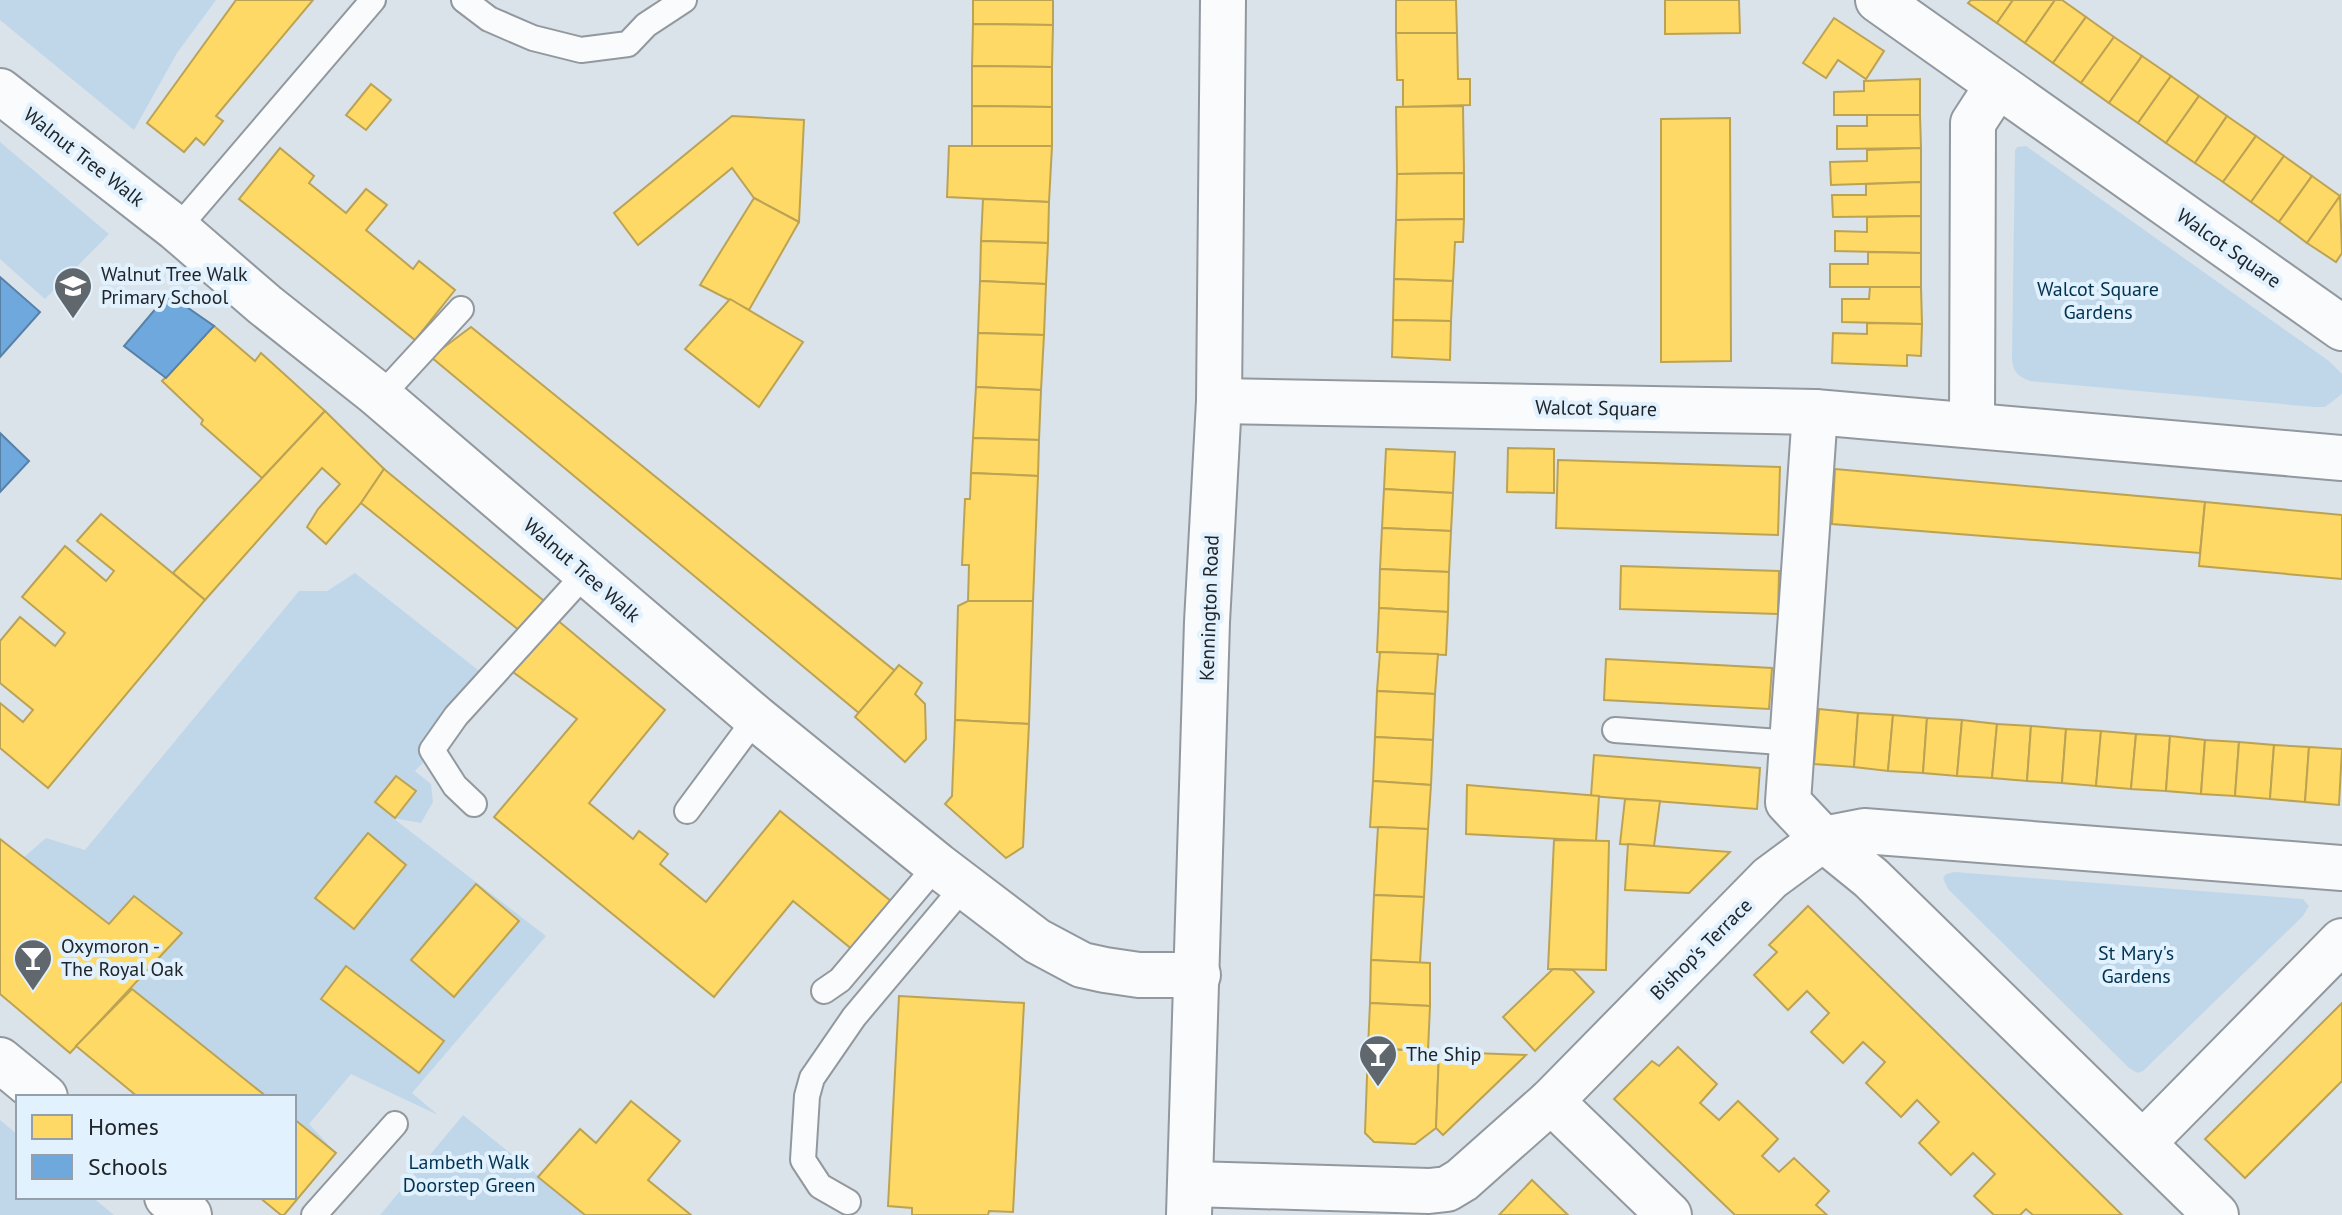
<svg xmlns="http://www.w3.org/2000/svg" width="2342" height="1215" viewBox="0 0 2342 1215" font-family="'PT Sans',sans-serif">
<rect width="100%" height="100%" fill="#dae3ea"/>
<g fill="#c0d7ea">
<polygon points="0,0 216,0 177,53 134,130 0,20"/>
<polygon points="0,142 109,234 45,299 0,259"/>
<path d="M2026 146 2329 361 2342 374V394L2325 407H2314L2030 381C2017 376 2013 372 2012 358L2015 151 2017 147Z"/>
<polygon points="355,573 497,685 415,771 431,784 433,802 421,823 393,818 546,936 412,1093 438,1115 351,1074 309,1124 336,1153 294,1119 294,1097 267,1097 132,989 182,932 134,896 109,924 23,858 46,838 85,850 299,591 327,591"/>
<polygon points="1954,872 2303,899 2309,906 2303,916 2143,1071 2138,1073 2129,1068 1948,889 1943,878 1946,874"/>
<polygon points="463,1115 587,1215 380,1215"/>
<polygon points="0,1120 18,1135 18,1197 92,1197 114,1215 0,1215"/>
</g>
<g fill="#ffd966" stroke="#bca354" stroke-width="2">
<polygon points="236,0 313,0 216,116 223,121 204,145 196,138 184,152 147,123"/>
<polygon points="973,0 1053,0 1053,25 973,24"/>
<polygon points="1396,0 1456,0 1457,33 1396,33"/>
<polygon points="1665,0 1739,0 1740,33 1665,34"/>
<polygon points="1971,0 2013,0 1997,23 1968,3"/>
<polygon points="2013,0 2055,0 2025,43 1997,23"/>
<polygon points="2055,0 2062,0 2086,17 2053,63 2025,43"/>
<polygon points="2086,17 2114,37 2081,83 2053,63"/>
<polygon points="1834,18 1884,51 1866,79 1838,60 1826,78 1803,63"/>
<polygon points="973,24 1053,25 1052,67 972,66"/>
<polygon points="1396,33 1457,33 1458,79 1470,79 1470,105 1403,107 1403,80 1397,80"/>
<polygon points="2114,37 2142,56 2109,103 2081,83"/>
<polygon points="2142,56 2171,76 2138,123 2109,103"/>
<polygon points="972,66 1052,67 1052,107 972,106"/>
<polygon points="2171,76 2199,96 2166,143 2138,123"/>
<polygon points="1920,79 1920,115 1834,115 1834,92 1864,91 1864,81"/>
<polygon points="371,84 391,100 366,130 346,115"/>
<polygon points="2199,96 2227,116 2195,163 2166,143"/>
<polygon points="972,106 1052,107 1052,146 972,146"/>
<polygon points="1463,106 1464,173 1397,174 1396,107"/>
<polygon points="1867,115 1920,115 1921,148 1837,149 1837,126 1867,126"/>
<polygon points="732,116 804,120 799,222 754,198 732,168 638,245 614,213"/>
<polygon points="2227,116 2256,136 2223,182 2195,163"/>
<polygon points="1730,118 1731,361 1661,362 1661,119"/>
<polygon points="2256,136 2284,156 2251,202 2223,182"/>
<polygon points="949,146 1052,146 1049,202 947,197"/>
<polygon points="280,148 314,176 309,183 346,213 366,189 387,205 366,230 413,269 419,261 455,290 415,340 239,199"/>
<polygon points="1921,148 1921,182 1831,185 1830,162 1867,161 1867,150"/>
<polygon points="2284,156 2312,176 2279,222 2251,202"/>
<polygon points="1464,173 1464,219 1396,220 1397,174"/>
<polygon points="2312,176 2340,196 2307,243 2279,222"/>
<polygon points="1921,182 1921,216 1833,217 1832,195 1866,195 1866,184"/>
<polygon points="2340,196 2342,253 2336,262 2307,243"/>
<polygon points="754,198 799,222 749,310 700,285"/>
<polygon points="983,199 1049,202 1048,243 981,241"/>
<polygon points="1921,216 1921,253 1835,251 1835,231 1867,232 1867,217"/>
<polygon points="1464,219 1463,242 1455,242 1453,281 1394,279 1396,220"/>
<polygon points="981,241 1048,243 1046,284 980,281"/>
<polygon points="1868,252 1921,253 1921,287 1830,287 1830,264 1868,264"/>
<polygon points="1394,279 1453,281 1451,321 1393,320"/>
<polygon points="980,281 1046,284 1044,335 978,333"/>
<polygon points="1870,287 1921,287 1922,324 1842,322 1842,299 1869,299"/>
<polygon points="730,299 803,342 759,407 685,349"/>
<polygon points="1393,320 1451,321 1450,360 1392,357"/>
<polygon points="1867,323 1922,324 1921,356 1907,355 1907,366 1832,363 1833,333 1867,334"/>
<polygon points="214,326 255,361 261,353 325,411 262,478 201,424 203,420 162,381"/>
<polygon points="471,327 895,671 859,713 431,357"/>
<polygon points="978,333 1044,335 1041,390 976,387"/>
<polygon points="976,387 1041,390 1039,440 973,438"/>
<polygon points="325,411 384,469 361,503 326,544 307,527 318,509 340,484 322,468 205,600 173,573"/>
<polygon points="973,438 1039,440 1038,476 971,473"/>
<polygon points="1508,448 1554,449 1554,493 1507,492"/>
<polygon points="1386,449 1455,452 1453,493 1384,489"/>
<polygon points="1558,460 1780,467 1778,535 1556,528"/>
<polygon points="384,469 544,601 520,631 361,503"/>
<polygon points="1835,469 2205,502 2200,553 1832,524"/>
<polygon points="971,473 1038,476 1033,601 968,601 969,565 962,565 965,499 970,499"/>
<polygon points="1384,489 1453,493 1451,531 1382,528"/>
<polygon points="2205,502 2342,515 2342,579 2199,566"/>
<polygon points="101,514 205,600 48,788 0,748 0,703 23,722 33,710 0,683 0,641 20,617 55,646 65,633 22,597 65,546 106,581 114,571 77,541"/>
<polygon points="1382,528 1451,531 1449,572 1380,569"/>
<polygon points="1621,566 1779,571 1778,614 1620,609"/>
<polygon points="1380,569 1449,572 1448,612 1379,608"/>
<polygon points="968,601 1033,601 1029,724 955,720 958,606"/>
<polygon points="1379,608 1448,612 1446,655 1377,652"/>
<polygon points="556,619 665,710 589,803 633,839 639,831 668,854 660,864 706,902 780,811 892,902 853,950 793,901 714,997 494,817 577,719 513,672"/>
<polygon points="1380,652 1438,654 1435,694 1377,691"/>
<polygon points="1606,659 1772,668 1769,709 1604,700"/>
<polygon points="899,665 922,683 915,694 925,704 926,739 905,762 855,717"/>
<polygon points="1377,691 1435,694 1433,740 1375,737"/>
<polygon points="1819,709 1858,713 1854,767 1814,764"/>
<polygon points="1858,713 1893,715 1888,771 1854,767"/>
<polygon points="1893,715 1927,718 1923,773 1888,771"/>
<polygon points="1927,718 1962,720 1957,776 1923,773"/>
<polygon points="955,720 1029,724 1023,847 1006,858 945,804 952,796"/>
<polygon points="1962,720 1997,724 1992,778 1957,776"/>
<polygon points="1997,724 2031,726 2027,781 1992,778"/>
<polygon points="2031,726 2066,729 2062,783 2027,781"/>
<polygon points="2066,729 2101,731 2096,786 2062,783"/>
<polygon points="2101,731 2136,734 2131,789 2096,786"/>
<polygon points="2136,734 2170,736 2166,791 2131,789"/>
<polygon points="2170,736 2205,740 2201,794 2166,791"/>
<polygon points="1375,737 1433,740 1431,785 1373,781"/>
<polygon points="2205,740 2239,742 2235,796 2201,794"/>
<polygon points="2239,742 2274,745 2270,799 2235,796"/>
<polygon points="2274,745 2309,747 2305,802 2270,799"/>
<polygon points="2309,747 2342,749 2339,805 2305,802"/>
<polygon points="1594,755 1760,768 1757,809 1591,796"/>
<polygon points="396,776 416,791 395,818 375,802"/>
<polygon points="1373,781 1431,785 1428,829 1370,827"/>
<polygon points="1467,785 1599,796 1596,841 1466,834"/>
<polygon points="1625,799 1660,801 1654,846 1620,844"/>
<polygon points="1378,827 1428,829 1424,897 1374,895"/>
<polygon points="368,833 406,865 354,929 315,898"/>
<polygon points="0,839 109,924 134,896 182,933 70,1053 0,994"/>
<polygon points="1554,840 1609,841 1606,970 1548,969"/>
<polygon points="1628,844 1654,846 1730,852 1689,893 1625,890"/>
<polygon points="476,884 519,921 454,997 411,960"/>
<polygon points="1374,895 1424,897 1420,963 1371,960"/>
<polygon points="1808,906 2122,1215 2033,1215 2026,1209 2020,1215 1994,1215 1974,1196 1995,1174 1973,1153 1951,1175 1919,1143 1939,1122 1917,1100 1901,1117 1866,1083 1885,1062 1863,1042 1843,1063 1811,1032 1829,1013 1807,991 1788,1010 1754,975 1777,952 1769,945"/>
<polygon points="1371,960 1430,963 1430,1006 1370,1003"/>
<polygon points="346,966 444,1041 419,1073 321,999"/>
<polygon points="1553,969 1573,970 1594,992 1535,1051 1503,1017"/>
<polygon points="132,989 267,1097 138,1097 76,1046"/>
<polygon points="899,996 1024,1003 1013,1212 989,1211 988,1215 912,1215 912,1208 888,1206"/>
<polygon points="1370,1003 1430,1006 1428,1051 1368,1048"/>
<polygon points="2342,1003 2342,1081 2245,1178 2205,1139"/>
<polygon points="1678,1047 1717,1084 1700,1103 1719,1120 1738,1101 1778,1139 1762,1156 1779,1172 1794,1158 1829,1191 1816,1205 1827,1215 1735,1215 1614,1099 1652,1061 1659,1066"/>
<polygon points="1368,1048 1439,1052 1436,1128 1415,1144 1374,1142 1365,1133"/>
<polygon points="1439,1052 1473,1053 1526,1055 1443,1135 1436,1128"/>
<polygon points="631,1101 680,1141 648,1180 691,1215 585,1215 538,1177 580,1129 596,1143"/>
<polygon points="294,1119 336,1153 284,1215 281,1215 259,1197 294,1197"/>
<polygon points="1532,1180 1568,1215 1499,1215"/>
</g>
<g fill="#6fa8dc" stroke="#5781a7" stroke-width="2">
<polygon points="0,277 40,312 0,357"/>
<polygon points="168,294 214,326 166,378 124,346"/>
<polygon points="0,433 29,461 0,492"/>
</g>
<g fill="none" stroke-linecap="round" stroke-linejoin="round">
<g stroke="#92989e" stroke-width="28">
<g id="service">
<polyline points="464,0 489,19 533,38 581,50 628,44 646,25 684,0"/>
<polyline points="177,229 373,0"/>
<polyline points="380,397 461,309"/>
<polyline points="1615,730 1794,743"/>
<polyline points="474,804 455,786 432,750 456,716 585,574"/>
<polyline points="687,811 756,718"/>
<polyline points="824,991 840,980 937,865"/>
<polyline points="848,1202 820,1186 803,1160 807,1096 812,1078 854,1017 965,885"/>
<polyline points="314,1215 395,1124"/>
</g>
</g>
<g stroke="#92989e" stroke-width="48">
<g id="minor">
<polyline points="1878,0 2342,328"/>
<polyline points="0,91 177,229 265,305 376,393 756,718 937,865 1037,941 1082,965 1105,970 1139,975 1198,975"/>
<polyline points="1219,401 1815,412 2342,458"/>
<polyline points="1815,412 1788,802 1823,839 1871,878 2216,1215"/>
<polyline points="1972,425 1973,123 1997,86"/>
<polyline points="0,1060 45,1097"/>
<polyline points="1551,1101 1669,1215"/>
<polyline points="2143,1143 2342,941"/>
<polyline points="1191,1184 1429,1191 1447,1189 1462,1180 1551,1101 1770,878 1823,839 1864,831 2342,868"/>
<polyline points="167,1197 189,1215"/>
</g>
</g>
<g stroke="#92989e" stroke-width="48">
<polyline id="primary" points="1189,1215 1207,622 1219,401 1223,0"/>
</g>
<use href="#service" stroke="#f9fbfc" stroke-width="24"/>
<use href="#minor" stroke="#f9fbfc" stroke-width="44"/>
<use href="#primary" stroke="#f9fbfc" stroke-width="44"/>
</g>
<defs>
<g id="school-pin" transform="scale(2)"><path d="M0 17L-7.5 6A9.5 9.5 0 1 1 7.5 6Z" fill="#61686d" stroke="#e1f1fe"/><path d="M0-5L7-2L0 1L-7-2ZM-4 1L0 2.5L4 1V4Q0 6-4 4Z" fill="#fff"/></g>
<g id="bar-pin" transform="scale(2)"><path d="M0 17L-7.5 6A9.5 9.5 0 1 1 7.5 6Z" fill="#61686d" stroke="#e1f1fe"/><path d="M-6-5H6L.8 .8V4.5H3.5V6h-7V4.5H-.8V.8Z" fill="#fff"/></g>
</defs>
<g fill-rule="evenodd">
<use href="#school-pin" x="73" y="286"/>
<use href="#bar-pin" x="33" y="958"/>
<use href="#bar-pin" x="1378" y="1054"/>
</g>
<g text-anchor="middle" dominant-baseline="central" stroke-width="8" stroke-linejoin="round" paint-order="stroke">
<g font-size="20" fill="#20252a" stroke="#e1f1fe">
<text transform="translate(84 157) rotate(38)">Walnut Tree Walk</text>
<text transform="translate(2229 248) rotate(35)">Walcot Square</text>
<text transform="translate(1596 408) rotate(1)">Walcot Square</text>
<text transform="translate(582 570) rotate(41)">Walnut Tree Walk</text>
<text transform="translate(1209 608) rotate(-88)">Kennington Road</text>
<text transform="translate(1701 949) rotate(-45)">Bishop's Terrace</text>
</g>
<g font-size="20" fill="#20252a" stroke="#e1f1fe" text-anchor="start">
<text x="101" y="274">Walnut Tree Walk<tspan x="101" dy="23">Primary School</tspan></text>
<text x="61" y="946">Oxymoron -<tspan x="61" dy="23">The Royal Oak</tspan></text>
<text x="1406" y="1054">The Ship</text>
</g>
<g font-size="20" fill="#013351" stroke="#e1f1fe">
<text x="2098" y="289">Walcot Square<tspan x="2098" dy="23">Gardens</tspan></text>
<text x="2136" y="953">St Mary's<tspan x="2136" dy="23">Gardens</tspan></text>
<text x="469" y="1162">Lambeth Walk<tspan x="469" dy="23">Doorstep Green</tspan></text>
</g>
</g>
<rect x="16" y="1095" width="280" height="104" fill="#e1f1fe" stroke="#949fa9" stroke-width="2"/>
<rect x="32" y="1115" width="40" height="24" fill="#ffd966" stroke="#949fa9" stroke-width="2"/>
<text x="88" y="1135" font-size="24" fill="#20252a">Homes</text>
<rect x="32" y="1155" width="40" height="24" fill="#6fa8dc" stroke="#949fa9" stroke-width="2"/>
<text x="88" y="1175" font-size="24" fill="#20252a">Schools</text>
</svg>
